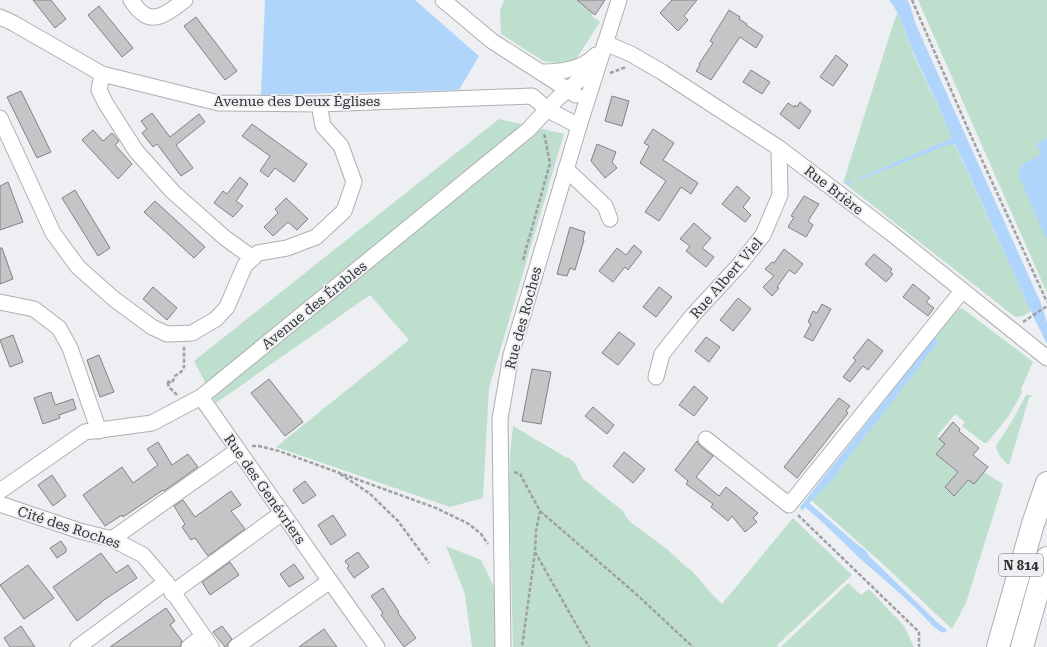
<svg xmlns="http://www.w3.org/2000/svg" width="1047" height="647" viewBox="0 0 1047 647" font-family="'Roboto Serif',serif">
<rect width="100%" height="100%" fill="#edeff2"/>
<g fill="#bfdfce">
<polygon points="504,0 578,0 582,5 593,12 592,16 600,22 575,61 562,64 543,61 501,34 500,11"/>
<polygon points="918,0 1047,0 1047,293 1046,291"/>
<polygon points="898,13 914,56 953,138 861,177 852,181 846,181 846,184 843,183 895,18"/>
<polygon points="499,119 564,134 489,388 483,498 450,507 276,447 409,340 370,295 216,403 194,361"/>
<path d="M954 143 1031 311C1026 315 1021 318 1014 316L848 186 852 182 862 178V179L945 145Z"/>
<polygon points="962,308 1033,362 1021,389 1022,393 1008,417 987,443 984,443 962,426 965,422 955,414 937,436 946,445 960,470 945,487 954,496 968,480 974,484 984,472 1003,484 966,603 952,629 885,566 811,500 842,467 867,432 937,343 935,337 956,311"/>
<path d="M1026 395H1033L1029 398 1009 465C1002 460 998 454 996 446L1012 421Z"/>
<polygon points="513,426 567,458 568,457 575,463 583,479 624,512 626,517 633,524 667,549 685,566 692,571 711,593 722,604 793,518 852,575 777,645 778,647 513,647 509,495 510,454"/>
<polygon points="446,546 481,560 496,591 495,647 472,647 465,594"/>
<polygon points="848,583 861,595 869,589 904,626 914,647 781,647"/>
</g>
<g fill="#b0d5fc">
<polygon points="265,0 415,0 479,56 459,90 261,95"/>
<path d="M889 0H907L910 5 916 25 1040 301 1047 322V344L1034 318 955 144 945 146 862 179 861 178 852 182 848 186 846 184V181H852L861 177 952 138C941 110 927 83 915 56 906 38 902 15 889 0Z"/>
<polygon points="1047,138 1047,239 1044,234 1019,176 1019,172 1023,164 1042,154 1036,144"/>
<path d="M935 337 938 342 872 428 866 434 834 478 809 503 859 546C863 549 866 549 868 555L938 623 947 630 944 633 938 630 932 625C911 602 887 582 864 562 844 544 826 524 805 507L802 511 800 507Z"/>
</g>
<g fill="#c3c5c7" stroke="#818284">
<polygon points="33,0 51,0 66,19 55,28"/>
<polygon points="577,0 605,0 595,15"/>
<polygon points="672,0 697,0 684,16 688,20 678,31 660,13"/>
<polygon points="99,6 133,48 122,57 88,15"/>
<polygon points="729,10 740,17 739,19 747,24 746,25 763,36 756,48 740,37 711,80 696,71 700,65 699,64 713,43 710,41"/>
<polygon points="196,17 237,71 225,80 184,26"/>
<polygon points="836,55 848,65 833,86 820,77"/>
<polygon points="751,70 770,82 762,94 743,82"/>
<polygon points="21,91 51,152 37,158 7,97"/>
<polygon points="612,96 629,101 622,126 605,121"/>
<polygon points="800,102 811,111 799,129 780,114 788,103 794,107 795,105 797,107"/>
<polygon points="152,113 170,137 199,114 205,122 176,145 193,168 181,176 157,144 153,147 142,133 147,129 141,121"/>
<polygon points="252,124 307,164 294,182 275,168 268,177 260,171 270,156 242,136"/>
<polygon points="653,129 674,143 663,160 698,183 691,194 681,187 659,221 645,212 666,181 640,163 649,146 644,143"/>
<polygon points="93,130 103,141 112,133 119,141 115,145 132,164 118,179 82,140"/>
<polygon points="597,144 616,152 612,162 617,168 605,178 591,161"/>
<polygon points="240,177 248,184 236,201 243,206 233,217 214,203 223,191 227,194"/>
<polygon points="8,182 23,222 0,230 0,186"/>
<polygon points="737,186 750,198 743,207 751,215 745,222 722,204"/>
<polygon points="75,190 110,248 98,256 62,198"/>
<polygon points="804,196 819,204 808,221 813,225 806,237 788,227 794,217 791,216"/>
<polygon points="286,198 308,219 297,230 288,222 273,236 264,227 278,213 275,209"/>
<polygon points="155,201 205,247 194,258 144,212"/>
<polygon points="694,223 711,238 702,248 714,257 706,267 686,251 690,246 680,239"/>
<polygon points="570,227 585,232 583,239 584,240 575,270 570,268 567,276 557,274"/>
<polygon points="634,245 642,252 628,270 625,267 613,282 599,271 617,248 626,255"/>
<polygon points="0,248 2,248 13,279 0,284"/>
<polygon points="784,249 803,264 795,274 789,270 777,287 779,288 772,296 763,287 774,276 765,269 772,262 774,263"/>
<polygon points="874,254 892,269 890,272 893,274 886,282 865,264"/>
<polygon points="913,284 930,298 926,302 934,308 928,316 903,297"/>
<polygon points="153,287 177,308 167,320 143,299"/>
<polygon points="659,287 672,297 656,317 643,307"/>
<polygon points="738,298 751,309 733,331 720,320"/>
<polygon points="822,304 831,309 813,341 804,337 811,324 808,322 813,311 817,313"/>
<polygon points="619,332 635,344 618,365 602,353"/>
<polygon points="13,335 23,362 10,367 0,340"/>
<polygon points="706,337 720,347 709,362 695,351"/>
<polygon points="868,339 883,351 868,370 863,366 850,382 843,377 856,360 853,358"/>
<polygon points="99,355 114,392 100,397 87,360"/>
<polygon points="532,369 551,372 541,424 522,421"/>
<polygon points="269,379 303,422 285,436 251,393"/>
<polygon points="694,386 708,398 694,416 679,405"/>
<polygon points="51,392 55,405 73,399 76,409 59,415 60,418 43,424 34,398"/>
<polygon points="839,398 850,406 846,411 848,413 797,478 784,467"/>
<polygon points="593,407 614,425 607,434 585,416"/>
<polygon points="953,422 960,429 959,431 979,448 973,455 988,467 974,484 968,480 954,496 945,487 958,472 936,454 945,444 939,439"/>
<polygon points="697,441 700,446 713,456 696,477 719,496 726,487 758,513 753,518 757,522 745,532 732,516 728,521 711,507 713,504 686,484 688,481 675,470"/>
<polygon points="158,442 172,465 188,454 198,467 164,491 163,490 123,517 122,515 105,526 83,495 122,467 133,483 158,465 147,449"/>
<polygon points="624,452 645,469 633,483 613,466"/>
<polygon points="52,475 66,496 53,506 38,485"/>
<polygon points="305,481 316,495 303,504 293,490"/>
<polygon points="231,491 241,505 231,511 245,529 208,556 195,538 191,540 182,527 185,524 174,506 183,500 195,517"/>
<polygon points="333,515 346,535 331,545 318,525"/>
<polygon points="61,541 66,548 66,552 57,558 50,548"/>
<polygon points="358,552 369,567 354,578 347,568 349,566 345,561"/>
<polygon points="101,553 116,573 128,565 137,578 101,602 101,603 77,621 53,587"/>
<polygon points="230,562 239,575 210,595 202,582"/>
<polygon points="294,564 304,578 289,587 280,574"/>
<polygon points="28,565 54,598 24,619 0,585"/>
<polygon points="383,588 399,612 398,613 416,638 404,647 381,615 383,613 371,596"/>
<polygon points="166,608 175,621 170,625 182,641 180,647 110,647"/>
<polygon points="21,626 35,647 10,647 4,638"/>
<polygon points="222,626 232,639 228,643 227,647 225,647 213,632"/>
<polygon points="324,629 337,647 299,647"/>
</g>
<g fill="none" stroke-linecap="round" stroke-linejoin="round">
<g stroke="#aeafb1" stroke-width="17">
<g id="minor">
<path d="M131 0C134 4 137 9 141 12 156 26 173 8 185 0"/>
<polyline points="443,0 492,41 576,95"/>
<polyline points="0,17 13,23 102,74 219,103 319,104 532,96 548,110 579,126"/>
<polyline points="605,43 631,54 662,72 779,148 891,233 1047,358"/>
<path d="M541 72C561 72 581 70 596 55"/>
<polyline points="102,74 99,90 106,104 136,151 173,192 225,238 253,258 258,253 287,248 316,237 344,211 354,182 341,146 323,126 319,104"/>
<polyline points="0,118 53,233 78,267 114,299 152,327 167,334 192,333 216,319 227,307 245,265 253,258"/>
<polyline points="566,169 605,206 610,219"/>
<polyline points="0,302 34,309 59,328 70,348 99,431"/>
<polyline points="656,377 662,354 693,315 740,264 763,235 780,195 779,148"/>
<polyline points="201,397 330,581 377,647"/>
<polyline points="706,439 789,505 962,291"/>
<polyline points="0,491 85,432 152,423 201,397 528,130 558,98 598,64"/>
<polyline points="0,504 80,531 112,539 143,555 166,582 211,647"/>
<polyline points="112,539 238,450"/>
<polyline points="172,593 282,513"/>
<polyline points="78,647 166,582"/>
<polyline points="189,647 203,636"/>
<polyline points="236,647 330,581"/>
<polyline points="503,647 500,419 511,355 579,126 619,0"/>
</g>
</g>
<g stroke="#aeafb1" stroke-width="24">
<g id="highway">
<polyline points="998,647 1033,524 1047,483"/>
<polyline points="1022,647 1047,558"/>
</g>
</g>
<g stroke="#9fa0a2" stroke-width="2.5" stroke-dasharray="4 2" stroke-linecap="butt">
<polyline points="912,0 971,136 1047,302"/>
<polyline points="610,73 626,67"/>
<polyline points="523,260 550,163 544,133"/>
<polyline points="1023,322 1047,306"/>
<polyline points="177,395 169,387 167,381 172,383 175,376 181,372 184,367 184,346"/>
<polyline points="252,446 259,446 279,451 436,508 469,524 481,534 488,544"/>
<polyline points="514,472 520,474 540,511 536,531 535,552 522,647"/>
<polyline points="340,474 369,493 398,521 429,563"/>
<polyline points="540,511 635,593 693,647"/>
<polyline points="798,515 919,632 919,647"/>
<polyline points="535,552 589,647"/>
</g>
<use href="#minor" stroke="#fff" stroke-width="15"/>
<use href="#highway" stroke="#fff" stroke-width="22"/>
</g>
<g text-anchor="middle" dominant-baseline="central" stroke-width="4" stroke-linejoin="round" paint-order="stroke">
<rect fill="#edeff2" stroke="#6b6b6d" stroke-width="1" x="999" y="554" width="44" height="22" rx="3"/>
<g font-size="13" font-weight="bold" fill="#333334">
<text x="1021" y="565">N 814</text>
</g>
<g font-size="14" fill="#333334" stroke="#edeff2">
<text x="297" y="101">Avenue des Deux Églises</text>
<text transform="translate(834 190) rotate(38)">Rue Brière</text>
<text transform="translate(726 278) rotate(-49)">Rue Albert Viel</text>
<text transform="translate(314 305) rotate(-39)">Avenue des Érables</text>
<text transform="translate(523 318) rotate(-75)">Rue des Roches</text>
<text transform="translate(265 489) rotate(55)">Rue des Genévriers</text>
<text transform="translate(69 527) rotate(18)">Cité des Roches</text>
</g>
</g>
</svg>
